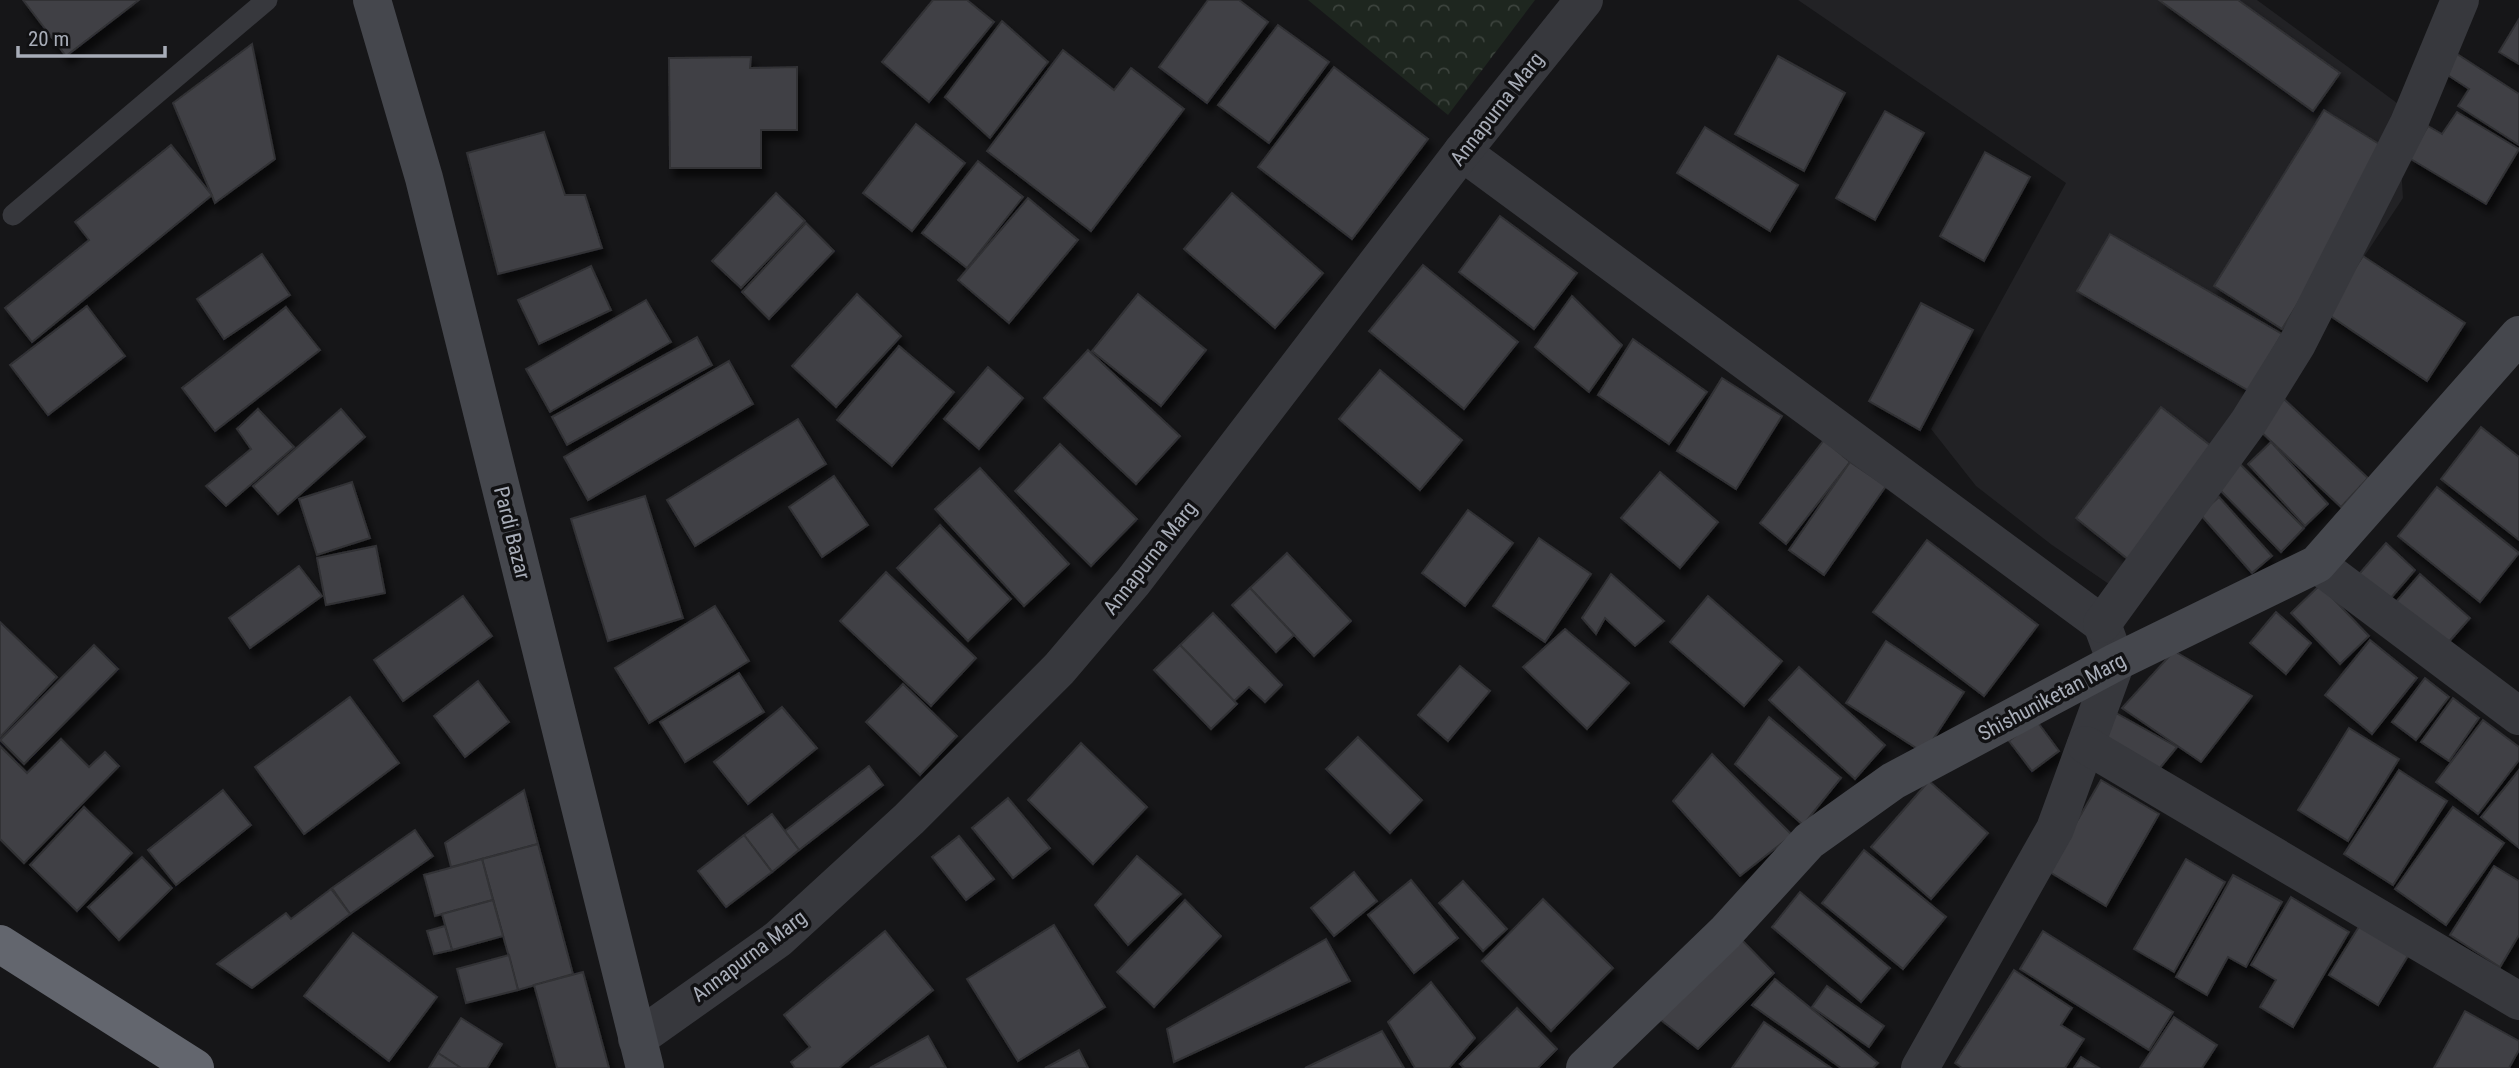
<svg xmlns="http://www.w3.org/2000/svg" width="2519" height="1068" viewBox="0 0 2519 1068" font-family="'Roboto Condensed',sans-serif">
<defs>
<pattern id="forest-crowns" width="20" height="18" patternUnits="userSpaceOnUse" patternTransform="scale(1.75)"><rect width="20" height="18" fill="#1e261f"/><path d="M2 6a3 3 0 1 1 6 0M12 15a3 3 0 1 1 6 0" fill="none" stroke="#3c433d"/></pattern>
<filter id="shadow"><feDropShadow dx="4.5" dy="8" stdDeviation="3.5" flood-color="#0009"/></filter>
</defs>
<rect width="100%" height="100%" fill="#161618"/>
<polygon fill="#222225" points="1798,0 2257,0 2397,103 2403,198 2135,602 2052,545 1976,486 1931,429 2066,183"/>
<polygon fill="url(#forest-crowns)" points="1308,0 1535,0 1448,115"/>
<g fill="#404145" stroke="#303034" stroke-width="2" filter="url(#shadow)">
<polygon points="23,0 139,0 66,56"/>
<polygon points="933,0 967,0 994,22 929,102 882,62"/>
<polygon points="1208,0 1239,0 1268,22 1207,103 1159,67"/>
<polygon points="2159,0 2238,0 2340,73 2313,111"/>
<polygon points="2519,19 2519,64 2499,52"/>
<polygon points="1002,21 1048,62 990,138 945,97"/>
<polygon points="1278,25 1329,62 1269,143 1218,105"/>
<polygon points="252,44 275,159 215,203 173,103"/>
<polygon points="1063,50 1114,90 1131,68 1184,109 1091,231 987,151"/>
<polygon points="2454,52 2519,94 2519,145 2458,106 2469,89 2443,72"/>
<polygon points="1778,56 1845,93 1804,171 1735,134"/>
<polygon points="751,57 750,68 797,67 797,130 761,130 761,168 670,168 669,58"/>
<polygon points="1334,67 1428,139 1352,239 1258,167"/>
<polygon points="2324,110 2392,152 2282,329 2214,286"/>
<polygon points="1885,111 1924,133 1875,220 1836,198"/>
<polygon points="2457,112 2519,149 2486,204 2409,158 2428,126 2442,134"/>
<polygon points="916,124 965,163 912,231 863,193"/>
<polygon points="1705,127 1798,185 1770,231 1677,173"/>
<polygon points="544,132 565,195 585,195 602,248 498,274 467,153"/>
<polygon points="171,145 212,195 32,342 5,308 89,240 75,222"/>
<polygon points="1985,152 2030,177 1984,261 1940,236"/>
<polygon points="978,161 1023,197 967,268 922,233"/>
<polygon points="776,193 805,221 741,288 712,261"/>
<polygon points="1232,193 1323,273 1275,328 1184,249"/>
<polygon points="1028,198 1078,240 1009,323 958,280"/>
<polygon points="1500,216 1577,273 1534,329 1459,272"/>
<polygon points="806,223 834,251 769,319 742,292"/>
<polygon points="2110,234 2282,334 2249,391 2077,291"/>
<polygon points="262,254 290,295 224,339 197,299"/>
<polygon points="2363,256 2465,323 2427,381 2326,313"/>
<polygon points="1423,265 1518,342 1464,409 1369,331"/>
<polygon points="591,266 611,310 539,344 518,300"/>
<polygon points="857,294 901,336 836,407 792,366"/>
<polygon points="1138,294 1206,350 1161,406 1092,351"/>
<polygon points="1572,296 1622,345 1589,392 1535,347"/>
<polygon points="646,300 671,342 550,412 526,369"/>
<polygon points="1921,303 1973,330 1920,430 1869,401"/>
<polygon points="87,306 125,356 48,415 10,365"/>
<polygon points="286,307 320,350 215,431 182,388"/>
<polygon points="697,337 712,365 567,445 552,417"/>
<polygon points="1633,339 1707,392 1669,444 1598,395"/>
<polygon points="899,346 954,392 892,466 837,420"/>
<polygon points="1088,350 1180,436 1136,484 1044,398"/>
<polygon points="729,361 753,404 588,500 564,457"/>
<polygon points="988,367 1023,398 979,449 944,419"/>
<polygon points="1380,370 1462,440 1420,490 1339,419"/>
<polygon points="1722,378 1782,416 1736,489 1677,451"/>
<polygon points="2284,399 2368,478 2341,507 2257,428"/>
<polygon points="2161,407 2215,449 2129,560 2076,518"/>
<polygon points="258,409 294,447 226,506 206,486 251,449 237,429"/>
<polygon points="341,409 365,437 278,514 253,486"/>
<polygon points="798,419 826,464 695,546 667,500"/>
<polygon points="2481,427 2519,457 2519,540 2441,479"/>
<polygon points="1824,440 1850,462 1786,544 1760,523"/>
<polygon points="2271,442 2328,504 2305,526 2248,464"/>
<polygon points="1060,444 1137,519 1091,566 1015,491"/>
<polygon points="1850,462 1886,486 1824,575 1789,550"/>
<polygon points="2239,463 2304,528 2281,552 2216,486"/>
<polygon points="980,468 1069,564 1024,606 935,509"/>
<polygon points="1660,472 1718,522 1680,568 1621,518"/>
<polygon points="834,476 868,525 822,557 789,507"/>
<polygon points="352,482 370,538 317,555 299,499"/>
<polygon points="2437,487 2519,553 2480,602 2398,536"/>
<polygon points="645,496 683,618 608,641 571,519"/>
<polygon points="2219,497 2272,556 2252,573 2200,514"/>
<polygon points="1468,510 1513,543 1465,606 1422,573"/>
<polygon points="940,525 1011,599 968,641 897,568"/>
<polygon points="1539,538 1591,574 1545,642 1493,606"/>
<polygon points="1927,540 2038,625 1984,696 1873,612"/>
<polygon points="2386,543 2415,570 2384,606 2354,580"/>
<polygon points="376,546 385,593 326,605 317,558"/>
<polygon points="1287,553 1351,621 1314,656 1250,588"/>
<polygon points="299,566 322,596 250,648 229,618"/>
<polygon points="886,572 976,658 931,706 840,621"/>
<polygon points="1611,574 1664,621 1635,646 1605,618 1596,634 1582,618"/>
<polygon points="2420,574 2470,618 2439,653 2389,610"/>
<polygon points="2320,585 2369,636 2340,664 2291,613"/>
<polygon points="1250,588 1294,635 1276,652 1232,605"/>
<polygon points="463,596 492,636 403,701 374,660"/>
<polygon points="1708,596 1782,661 1744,706 1670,642"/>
<polygon points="715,606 749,661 649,723 615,668"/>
<polygon points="2276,612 2311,643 2286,674 2250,643"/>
<polygon points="1213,613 1282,685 1265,702 1249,687 1234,701 1180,645"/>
<polygon points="0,622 57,677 0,737"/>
<polygon points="1565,629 1629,683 1587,729 1523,667"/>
<polygon points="2370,640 2417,678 2372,734 2325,695"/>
<polygon points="1886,641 1964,692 1924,753 1846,703"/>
<polygon points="94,645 118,669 24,764 0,740"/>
<polygon points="1180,645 1237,704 1211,729 1154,670"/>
<polygon points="2174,651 2252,696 2201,762 2122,708"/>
<polygon points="1460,666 1490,691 1448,741 1418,715"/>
<polygon points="1799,667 1885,745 1855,779 1769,700"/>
<polygon points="739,673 764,712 685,762 660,722"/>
<polygon points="2425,678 2449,697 2416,740 2392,722"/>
<polygon points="478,681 509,722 465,757 434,716"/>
<polygon points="903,684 957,736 920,775 866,722"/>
<polygon points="350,697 399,763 304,834 255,767"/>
<polygon points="2453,698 2479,718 2449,761 2421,742"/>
<polygon points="782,707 817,748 748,804 714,762"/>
<polygon points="2116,713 2177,747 2151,779 2096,748"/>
<polygon points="1769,717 1841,778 1803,825 1735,764"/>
<polygon points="2036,720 2059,751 2032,771 2009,741"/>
<polygon points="2483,720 2519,747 2519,760 2478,814 2436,782"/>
<polygon points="2349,728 2399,759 2348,841 2298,810"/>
<polygon points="1358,737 1422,800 1390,833 1326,769"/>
<polygon points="61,739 89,767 105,752 119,766 24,863 0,839 0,746 27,773"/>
<polygon points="1081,743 1147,807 1093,864 1028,800"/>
<polygon points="1712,754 1792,835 1740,876 1673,801"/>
<polygon points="869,766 883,785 799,850 785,831"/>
<polygon points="2399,770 2447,801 2393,885 2344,854"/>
<polygon points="2519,770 2519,848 2481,817"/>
<polygon points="2101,780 2159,814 2106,906 2048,871"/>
<polygon points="1929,781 1988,833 1931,899 1871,847"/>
<polygon points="223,790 251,825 176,885 148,850"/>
<polygon points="524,790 538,844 451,867 445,843"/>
<polygon points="1008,798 1050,848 1013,878 972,828"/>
<polygon points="84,807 132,853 77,911 30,865"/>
<polygon points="2453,807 2504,843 2446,925 2395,889"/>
<polygon points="772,814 799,850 772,872 744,835"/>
<polygon points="415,830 433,856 350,914 332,888"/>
<polygon points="744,835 772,872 726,907 698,871"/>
<polygon points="959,836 994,879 966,900 932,857"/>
<polygon points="538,844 573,974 518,990 482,859"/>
<polygon points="1864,850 1946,917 1903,969 1822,903"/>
<polygon points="1137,856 1181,894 1128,945 1095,905"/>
<polygon points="142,857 172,888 119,940 88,907"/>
<polygon points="482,859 493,900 435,916 424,875"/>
<polygon points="2186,859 2225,882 2174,972 2134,949"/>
<polygon points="2494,866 2519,881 2519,935 2500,967 2450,935"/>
<polygon points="1354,872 1377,901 1334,936 1311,908"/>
<polygon points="2233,875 2282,902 2246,967 2228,957 2207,995 2176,977"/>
<polygon points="1411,880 1458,938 1414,973 1368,915"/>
<polygon points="1463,881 1507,929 1483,951 1439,903"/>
<polygon points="331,889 350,914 252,988 217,964 286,913 291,919"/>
<polygon points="1800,892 1890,968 1861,1002 1772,927"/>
<polygon points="2291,897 2349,932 2293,1027 2260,1007 2276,980 2251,965"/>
<polygon points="1543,899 1613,968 1551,1031 1482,961"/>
<polygon points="493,900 503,936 452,950 442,914"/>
<polygon points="1185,900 1221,936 1154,1007 1117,972"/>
<polygon points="1054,925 1105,1007 1018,1061 967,979"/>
<polygon points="2360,925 2409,954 2378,1005 2329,975"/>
<polygon points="445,926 452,950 434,954 427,931"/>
<polygon points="885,931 933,990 839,1068 795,1068 791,1062 810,1047 784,1015"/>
<polygon points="2043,931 2173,1012 2149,1050 2020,969"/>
<polygon points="353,933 437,997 389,1061 304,996"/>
<polygon points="1739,937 1774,973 1698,1049 1657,1017"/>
<polygon points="1326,939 1350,981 1174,1062 1167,1029"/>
<polygon points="509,955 518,990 466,1003 457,969"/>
<polygon points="2014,970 2072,1008 2061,1025 2084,1039 2065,1068 1962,1068 1955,1063"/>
<polygon points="583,972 609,1068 557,1068 534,985"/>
<polygon points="1775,979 1878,1063 1873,1068 1841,1068 1752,1005"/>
<polygon points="1431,982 1475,1038 1449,1068 1415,1068 1388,1022"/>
<polygon points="1827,986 1884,1026 1869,1047 1812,1007"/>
<polygon points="1517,1008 1557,1049 1538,1068 1464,1068 1460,1064"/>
<polygon points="2465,1011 2519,1041 2519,1050 2509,1068 2434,1068"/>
<polygon points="2174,1017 2217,1045 2202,1068 2140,1068"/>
<polygon points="461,1018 502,1044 487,1068 461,1068 438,1053"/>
<polygon points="1764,1022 1831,1068 1732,1068"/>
<polygon points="1382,1031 1404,1068 1305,1068"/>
<polygon points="928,1036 946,1068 870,1068"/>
<polygon points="1079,1050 1088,1068 1045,1068"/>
<polygon points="438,1053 461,1068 429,1068"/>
<polygon points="2081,1057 2099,1068 2074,1068"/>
</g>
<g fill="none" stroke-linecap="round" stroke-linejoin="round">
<polyline stroke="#37383d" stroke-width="21" points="13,215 267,0"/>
<g stroke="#37383d" stroke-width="38">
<polyline points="1462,152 2102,624 2116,662 2055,829 1920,1068"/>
<polyline points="2317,564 2519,716"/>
<polyline points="2102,624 2248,423 2297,344 2409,123 2460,0"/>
<polyline points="2086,745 2519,1001"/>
<polyline points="637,1039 778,939 909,819 1059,669 1133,582 1462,152 1584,0"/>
</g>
<g stroke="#45474d" stroke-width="38">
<polyline points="372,0 424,178 645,1068"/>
<polyline points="1585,1068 1725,933 1809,841 1893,781 2116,662 2317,564 2519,335"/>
</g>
<polyline stroke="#63666e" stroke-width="38" points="0,944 195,1068"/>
</g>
<g text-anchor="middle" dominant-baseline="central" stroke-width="7" stroke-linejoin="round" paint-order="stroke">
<g font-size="21" fill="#a8adb8" stroke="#111113">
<text transform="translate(1497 109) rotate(-52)">Annapurna Marg</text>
<text transform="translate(512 533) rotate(76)">Pardi Bazar</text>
<text transform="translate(1150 558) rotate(-52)">Annapurna Marg</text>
<text transform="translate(2052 697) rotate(-28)">Shishuniketan Marg</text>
<text transform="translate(749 956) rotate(-37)">Annapurna Marg</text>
</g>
</g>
<path d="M18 46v10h147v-10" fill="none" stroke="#a8adb8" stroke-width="3.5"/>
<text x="28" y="46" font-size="21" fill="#a8adb8" stroke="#111113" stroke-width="5" paint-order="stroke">20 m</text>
</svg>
